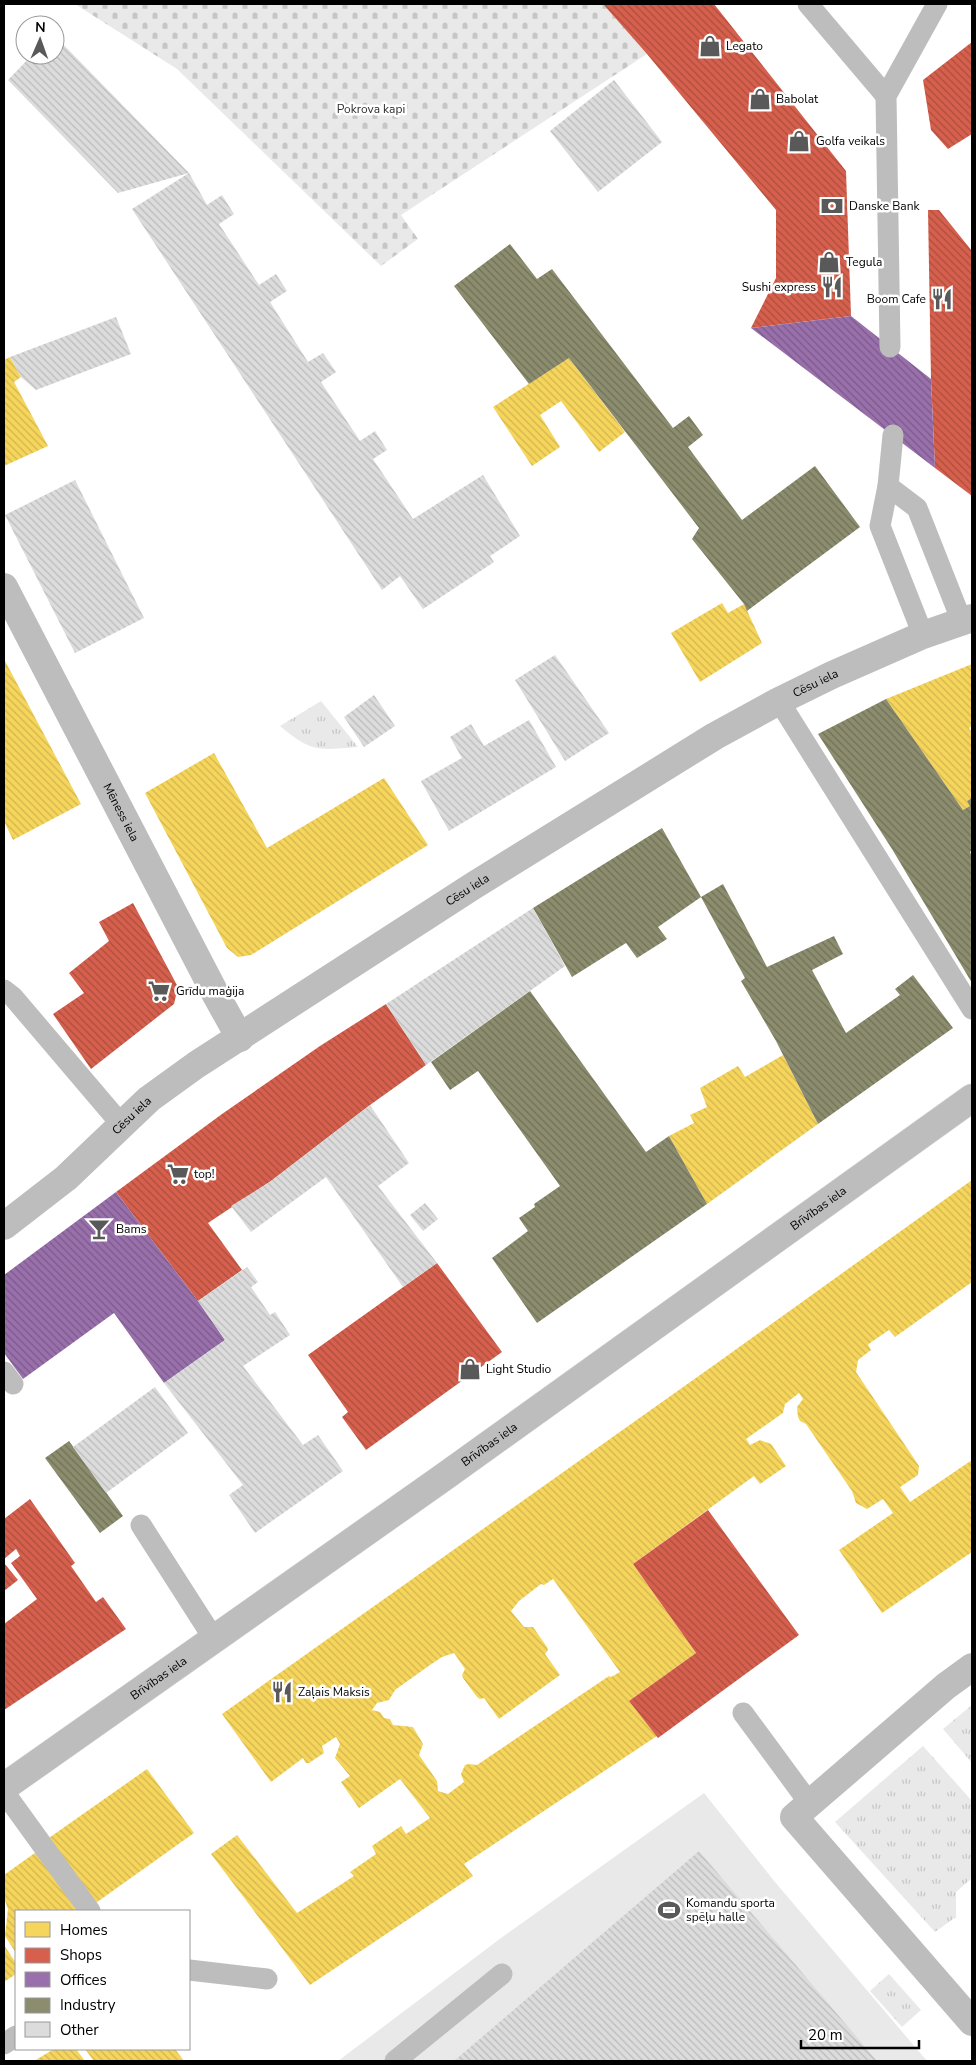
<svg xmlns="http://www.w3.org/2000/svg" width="976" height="2065" viewBox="0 0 976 2065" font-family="'Nunito Sans',sans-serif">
<defs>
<pattern id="grass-tufts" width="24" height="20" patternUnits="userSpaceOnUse" patternTransform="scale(1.25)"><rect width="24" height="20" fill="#e9e9e9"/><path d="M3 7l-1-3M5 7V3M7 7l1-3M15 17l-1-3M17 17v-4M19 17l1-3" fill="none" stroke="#c6c6c6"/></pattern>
<pattern id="cemetery-stones" width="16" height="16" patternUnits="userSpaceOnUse" patternTransform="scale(1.25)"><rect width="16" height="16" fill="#e9e9e9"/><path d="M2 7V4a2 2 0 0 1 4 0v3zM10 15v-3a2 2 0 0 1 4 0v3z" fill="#c6c6c6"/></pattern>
<pattern id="homes-back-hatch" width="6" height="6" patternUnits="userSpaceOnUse" patternTransform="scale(1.25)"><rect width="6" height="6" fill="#f6d55c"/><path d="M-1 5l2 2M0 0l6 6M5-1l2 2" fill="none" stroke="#d1b54e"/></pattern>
<pattern id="shops-back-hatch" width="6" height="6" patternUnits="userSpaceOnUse" patternTransform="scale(1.25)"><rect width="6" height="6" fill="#d6604d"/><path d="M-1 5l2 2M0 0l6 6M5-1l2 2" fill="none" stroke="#ab4d3e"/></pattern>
<pattern id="offices-back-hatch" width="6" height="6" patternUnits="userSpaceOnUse" patternTransform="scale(1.25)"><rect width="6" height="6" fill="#9970ab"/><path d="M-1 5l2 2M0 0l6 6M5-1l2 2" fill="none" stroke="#7a5a89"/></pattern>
<pattern id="industry-back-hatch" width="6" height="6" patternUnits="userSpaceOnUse" patternTransform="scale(1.25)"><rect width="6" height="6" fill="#8c8c6e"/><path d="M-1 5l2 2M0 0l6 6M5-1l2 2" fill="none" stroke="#707058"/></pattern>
<pattern id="building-back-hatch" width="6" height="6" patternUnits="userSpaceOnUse" patternTransform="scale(1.25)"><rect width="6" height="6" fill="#dcdcdc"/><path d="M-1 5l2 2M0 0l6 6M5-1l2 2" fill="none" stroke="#bbb"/></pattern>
</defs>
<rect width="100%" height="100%" fill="#fff"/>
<g fill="url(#grass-tufts)">
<path d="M321 701 358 747C318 750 312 753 280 726Z"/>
<polygon points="972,1705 972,1763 943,1729"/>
<polygon points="923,1746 972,1801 972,1878 956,1892 956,1917 935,1932 835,1822"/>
<polygon points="889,1974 921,2010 902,2027 870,1991"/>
</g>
<polygon fill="url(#cemetery-stones)" points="75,4 603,4 647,54 401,215 418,239 381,266 177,69"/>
<polygon fill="#e9e9e9" points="704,1793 775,1882 927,2061 338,2061 501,1938"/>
<g fill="url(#homes-back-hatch)" fill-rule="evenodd">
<polygon points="10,357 21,377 14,382 48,446 4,466 4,360"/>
<polygon points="569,358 625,432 599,452 561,401 540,415 560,447 532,466 493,407"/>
<polygon points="722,603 728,613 744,604 762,643 700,682 671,633"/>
<polygon points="4,659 81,804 13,840 4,821"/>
<polygon points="972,664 972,726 969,728 972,733 972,798 967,801 970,806 963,810 886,699"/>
<polygon points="214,753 267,848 384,778 428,845 251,955 238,957 227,948 145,793"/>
<polygon points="783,1055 818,1124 707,1204 669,1136 694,1123 690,1115 707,1107 700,1088 738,1066 745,1077"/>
<path d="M972 1180V1282L895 1337 889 1330 870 1343 868 1345 871 1350 858 1360 856 1372 919 1466 918 1475 900 1487 910 1502 972 1460V1495L970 1496 972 1499V1552L882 1613 839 1550 893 1513 883 1499 867 1509 856 1503 852 1491 806 1424 800 1421 798 1417 797 1407 803 1399 799 1393 785 1404 783 1413 746 1439 750 1445 760 1440 771 1444 786 1466 760 1484 754 1476 633 1564 696 1653 629 1701 657 1736 464 1864 473 1876 310 1985 211 1854 237 1835 297 1913 354 1876 350 1872 376 1854 372 1846 401 1826 406 1834 430 1818 400 1779 359 1808 341 1782 350 1776 335 1758 340 1744 336 1737 322 1746 324 1753 309 1763H306L303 1758 271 1782 222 1714 717 1363ZM553 1579 620 1672 611 1677 609 1676 477 1765 469 1764 465 1765 461 1774 464 1782 448 1794 438 1791 437 1781 419 1755 423 1744 413 1727 393 1725 390 1719 384 1718 380 1712 372 1710 377 1703 389 1700 395 1690 430 1665 442 1657 454 1653 465 1669 462 1675 463 1678 477 1697 480 1699 484 1698 499 1719 560 1675 545 1654 548 1650 547 1647 533 1627H524L511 1611 519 1601 541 1584 544 1585Z"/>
<polygon points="147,1769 194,1833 93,1905 46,1840"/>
<polygon points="39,1850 81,1911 16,1911 16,1953 5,1936 8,1909 4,1898 4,1875"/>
<polygon points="4,1945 16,1963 16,1974 4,1982"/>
<polygon points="54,2049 76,2049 85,2061 34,2061"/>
<polygon points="85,2049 175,2049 184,2061 94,2061"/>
</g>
<g fill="url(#shops-back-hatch)">
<polygon points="603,4 714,4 846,171 851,316 751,328 776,278 776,210 647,54"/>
<polygon points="972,42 972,134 948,149 931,130 923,80"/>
<polygon points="928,210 939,210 972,251 972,496 935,468 931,379"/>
<polygon points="133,903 178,987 174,1004 91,1069 53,1014 84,993 69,973 109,941 99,922"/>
<polygon points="386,1004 426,1065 370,1105 271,1181 208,1223 242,1270 198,1301 116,1192 222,1114 320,1046"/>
<polygon points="437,1263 502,1352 366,1450 342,1417 348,1412 308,1355"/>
<polygon points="30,1499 75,1563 71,1566 96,1602 103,1597 126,1629 4,1710 4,1624 37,1599 11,1563 20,1556 16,1549 4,1559 4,1519"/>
<polygon points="708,1510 799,1635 658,1738 629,1701 696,1653 633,1564"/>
<polygon points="4,1563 18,1580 4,1591"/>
</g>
<g fill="url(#offices-back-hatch)">
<polygon points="851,316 931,379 935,468 751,328"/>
<polygon points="116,1192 198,1301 225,1340 164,1383 114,1313 23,1379 4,1353 4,1275"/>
</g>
<g fill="url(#industry-back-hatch)">
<polygon points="510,244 537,279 552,269 673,428 689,416 703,435 688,447 742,520 815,466 860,527 747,611 744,604 692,539 699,528 569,358 529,384 454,286"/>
<polygon points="886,699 963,810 970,806 967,801 972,798 972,850 970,852 972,856 972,983 892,849 818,734"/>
<polygon points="662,828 701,897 723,884 767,967 834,936 843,954 812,970 846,1033 900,995 895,989 913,975 953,1028 818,1124 776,1041 741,981 745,978 701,897 658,927 667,939 637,958 626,943 572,977 533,908"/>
<polygon points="530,991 646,1152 669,1136 707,1204 537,1323 492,1258 528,1231 519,1218 535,1207 534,1204 560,1186 478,1071 450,1090 431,1062"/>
<polygon points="69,1441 123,1516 100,1533 45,1458"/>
</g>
<g fill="url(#building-back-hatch)">
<polygon points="55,36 189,173 207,205 222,195 234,214 219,224 259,285 276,274 287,291 270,302 308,362 323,353 336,372 321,382 360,441 375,431 387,450 373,459 413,519 483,475 520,536 490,556 494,562 423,609 400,576 382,590 132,209 189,173 118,193 8,80 32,55 55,55"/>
<polygon points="614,80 662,142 598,192 550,131"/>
<polygon points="116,317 131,354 36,390 21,377 10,357"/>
<polygon points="75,480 144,618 75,653 5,515"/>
<polygon points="555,655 609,733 565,761 515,680"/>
<polygon points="374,695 395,726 364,747 344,717"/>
<polygon points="529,720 556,767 449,831 421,781 462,758 450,737 471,724 484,746"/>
<polygon points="533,908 565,966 426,1065 386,1004"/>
<polygon points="370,1105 409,1163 378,1186 437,1263 403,1287 326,1177 251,1232 231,1206 271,1181"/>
<polygon points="425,1203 438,1219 423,1231 410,1215"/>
<polygon points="247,1267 258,1282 251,1287 270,1315 275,1312 290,1335 243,1366 303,1445 318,1435 343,1471 255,1533 229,1495 243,1485 164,1383 225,1340 198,1301"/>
<polygon points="155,1387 188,1433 106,1493 73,1447"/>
<polygon points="699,1851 877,2061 454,2061"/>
</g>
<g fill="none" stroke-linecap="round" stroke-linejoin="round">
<g stroke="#dbdbdb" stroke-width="29">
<g id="trunk">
<path id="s3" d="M4 1787 441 1479 972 1098"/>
</g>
</g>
<g stroke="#bdbdbd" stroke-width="21">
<polyline points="808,4 886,96"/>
<polyline points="890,347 886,96 937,4"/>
<polyline points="893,435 888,486 880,526 923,635"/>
<polyline points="888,486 917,508 962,622"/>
<polyline points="779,701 972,1009"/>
<polyline points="4,990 13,997 121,1124"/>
<polyline points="4,1372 13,1384"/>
<polyline points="141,1525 214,1639"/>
<polyline points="743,1713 810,1804"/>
<polyline points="4,1792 90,1911"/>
<polyline points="189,1970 267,1979"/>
<polyline points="4,2044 16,2036"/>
<polyline points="395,2061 502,1974"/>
</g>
<g stroke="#bdbdbd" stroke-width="28">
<path id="s1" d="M4 587 216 995 240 1038"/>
<path id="s2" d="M4 1226 66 1178 149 1099 196 1065 473 886 715 736 779 701 832 675 923 635 972 618"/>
<polyline points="972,1667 946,1686 794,1817 972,2022"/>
</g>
<use href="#trunk" stroke="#bdbdbd" stroke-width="28"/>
</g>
<defs>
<g id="shop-bare" transform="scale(1.725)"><path d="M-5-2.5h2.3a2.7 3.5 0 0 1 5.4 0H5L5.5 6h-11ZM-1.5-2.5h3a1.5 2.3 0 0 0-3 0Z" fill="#595959" stroke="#fff" stroke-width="2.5" paint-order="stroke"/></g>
<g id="bank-bare" transform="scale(1.725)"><path d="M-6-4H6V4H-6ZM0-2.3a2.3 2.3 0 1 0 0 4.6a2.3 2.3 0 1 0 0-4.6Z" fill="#595959" stroke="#fff" stroke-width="2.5" paint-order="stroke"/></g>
<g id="restaurant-bare" transform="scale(1.725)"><path d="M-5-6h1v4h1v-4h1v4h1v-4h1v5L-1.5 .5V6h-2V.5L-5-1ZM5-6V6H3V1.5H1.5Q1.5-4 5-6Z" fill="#595959" stroke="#fff" stroke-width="2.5" paint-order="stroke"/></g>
<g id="supermarket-bare" transform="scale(1.725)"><path d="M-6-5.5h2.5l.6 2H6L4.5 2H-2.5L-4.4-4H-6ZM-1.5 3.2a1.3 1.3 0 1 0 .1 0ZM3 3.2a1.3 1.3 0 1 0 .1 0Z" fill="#595959" stroke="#fff" stroke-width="2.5" paint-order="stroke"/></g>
<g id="bar-bare" transform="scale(1.725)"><path d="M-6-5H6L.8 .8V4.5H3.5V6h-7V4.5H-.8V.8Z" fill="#595959" stroke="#fff" stroke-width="2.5" paint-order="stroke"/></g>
<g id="stadium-bare" transform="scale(1.725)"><path d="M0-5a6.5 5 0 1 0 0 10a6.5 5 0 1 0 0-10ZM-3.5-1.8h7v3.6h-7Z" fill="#595959" stroke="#fff" stroke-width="2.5" paint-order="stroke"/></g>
</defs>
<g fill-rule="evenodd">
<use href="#shop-bare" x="710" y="46"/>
<use href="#shop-bare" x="760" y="99"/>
<use href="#shop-bare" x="799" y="141"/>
<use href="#bank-bare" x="832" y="206"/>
<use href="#shop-bare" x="829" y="262"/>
<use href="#restaurant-bare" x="832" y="287"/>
<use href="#restaurant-bare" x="942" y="299"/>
<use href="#supermarket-bare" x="159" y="991"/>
<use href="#supermarket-bare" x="178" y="1174"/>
<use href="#bar-bare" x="99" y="1229"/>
<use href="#shop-bare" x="470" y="1369"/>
<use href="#restaurant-bare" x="282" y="1692"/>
<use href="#stadium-bare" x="669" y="1910"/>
</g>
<g text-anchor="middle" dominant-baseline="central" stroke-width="5" stroke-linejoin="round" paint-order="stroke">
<g font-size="12" fill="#000" stroke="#fff" text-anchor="start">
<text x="726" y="46">Legato</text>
<text x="776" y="99">Babolat</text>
<text x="816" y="141">Golfa veikals</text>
<text x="849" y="206">Danske Bank</text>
<text x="846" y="262">Tegula</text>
<text x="816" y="287" text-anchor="end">Sushi express</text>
<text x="926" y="299" text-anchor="end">Boom Cafe</text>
<text x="176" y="991">Grīdu maģija</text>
<text x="194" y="1174">top!</text>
<text x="116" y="1229">Bams</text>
<text x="486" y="1369">Light Studio</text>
<text x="298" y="1692">Zaļais Maksis</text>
<text x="686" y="1903">Komandu sporta<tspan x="686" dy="14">spēļu halle</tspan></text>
</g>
<g font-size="12" fill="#2e2e2e" stroke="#fff">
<text x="371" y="109">Pokrova kapi</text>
</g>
<g font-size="12" fill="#000" stroke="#fff">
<text stroke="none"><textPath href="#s2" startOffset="979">Cēsu iela</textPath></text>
<text stroke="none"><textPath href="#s1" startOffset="254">Mēness iela</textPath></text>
<text stroke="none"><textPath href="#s2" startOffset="574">Cēsu iela</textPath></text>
<text stroke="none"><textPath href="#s2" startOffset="169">Cēsu iela</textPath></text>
<text stroke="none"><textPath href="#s3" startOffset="999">Brīvības iela</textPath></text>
<text stroke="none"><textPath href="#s3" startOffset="594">Brīvības iela</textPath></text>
<text stroke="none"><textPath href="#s3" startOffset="189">Brīvības iela</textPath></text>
</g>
</g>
<rect width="976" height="2065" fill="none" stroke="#000000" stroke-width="10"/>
<rect x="15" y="1910" width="175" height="140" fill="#ffffff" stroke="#999999"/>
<rect x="25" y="1922" width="25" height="15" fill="#f6d55c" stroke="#999999"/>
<text x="60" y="1935" font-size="15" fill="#000000">Homes</text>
<rect x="25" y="1948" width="25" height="15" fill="#d6604d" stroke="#999999"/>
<text x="60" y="1960" font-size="15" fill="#000000">Shops</text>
<rect x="25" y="1972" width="25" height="15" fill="#9970ab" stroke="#999999"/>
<text x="60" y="1985" font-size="15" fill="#000000">Offices</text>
<rect x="25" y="1998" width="25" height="15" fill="#8c8c6e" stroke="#999999"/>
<text x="60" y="2010" font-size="15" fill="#000000">Industry</text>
<rect x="25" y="2022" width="25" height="15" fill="#dcdcdc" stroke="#999999"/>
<text x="60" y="2035" font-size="15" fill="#000000">Other</text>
<g transform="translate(40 40) rotate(2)"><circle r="24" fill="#ffffff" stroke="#999999"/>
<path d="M0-4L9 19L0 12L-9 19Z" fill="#595959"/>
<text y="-8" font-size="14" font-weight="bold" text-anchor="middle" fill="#000000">N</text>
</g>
<path d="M801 2040v8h118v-8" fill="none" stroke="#000000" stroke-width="2.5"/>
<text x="808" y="2040" font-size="15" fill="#000000" stroke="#ffffff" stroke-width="4" paint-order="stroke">20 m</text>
</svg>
